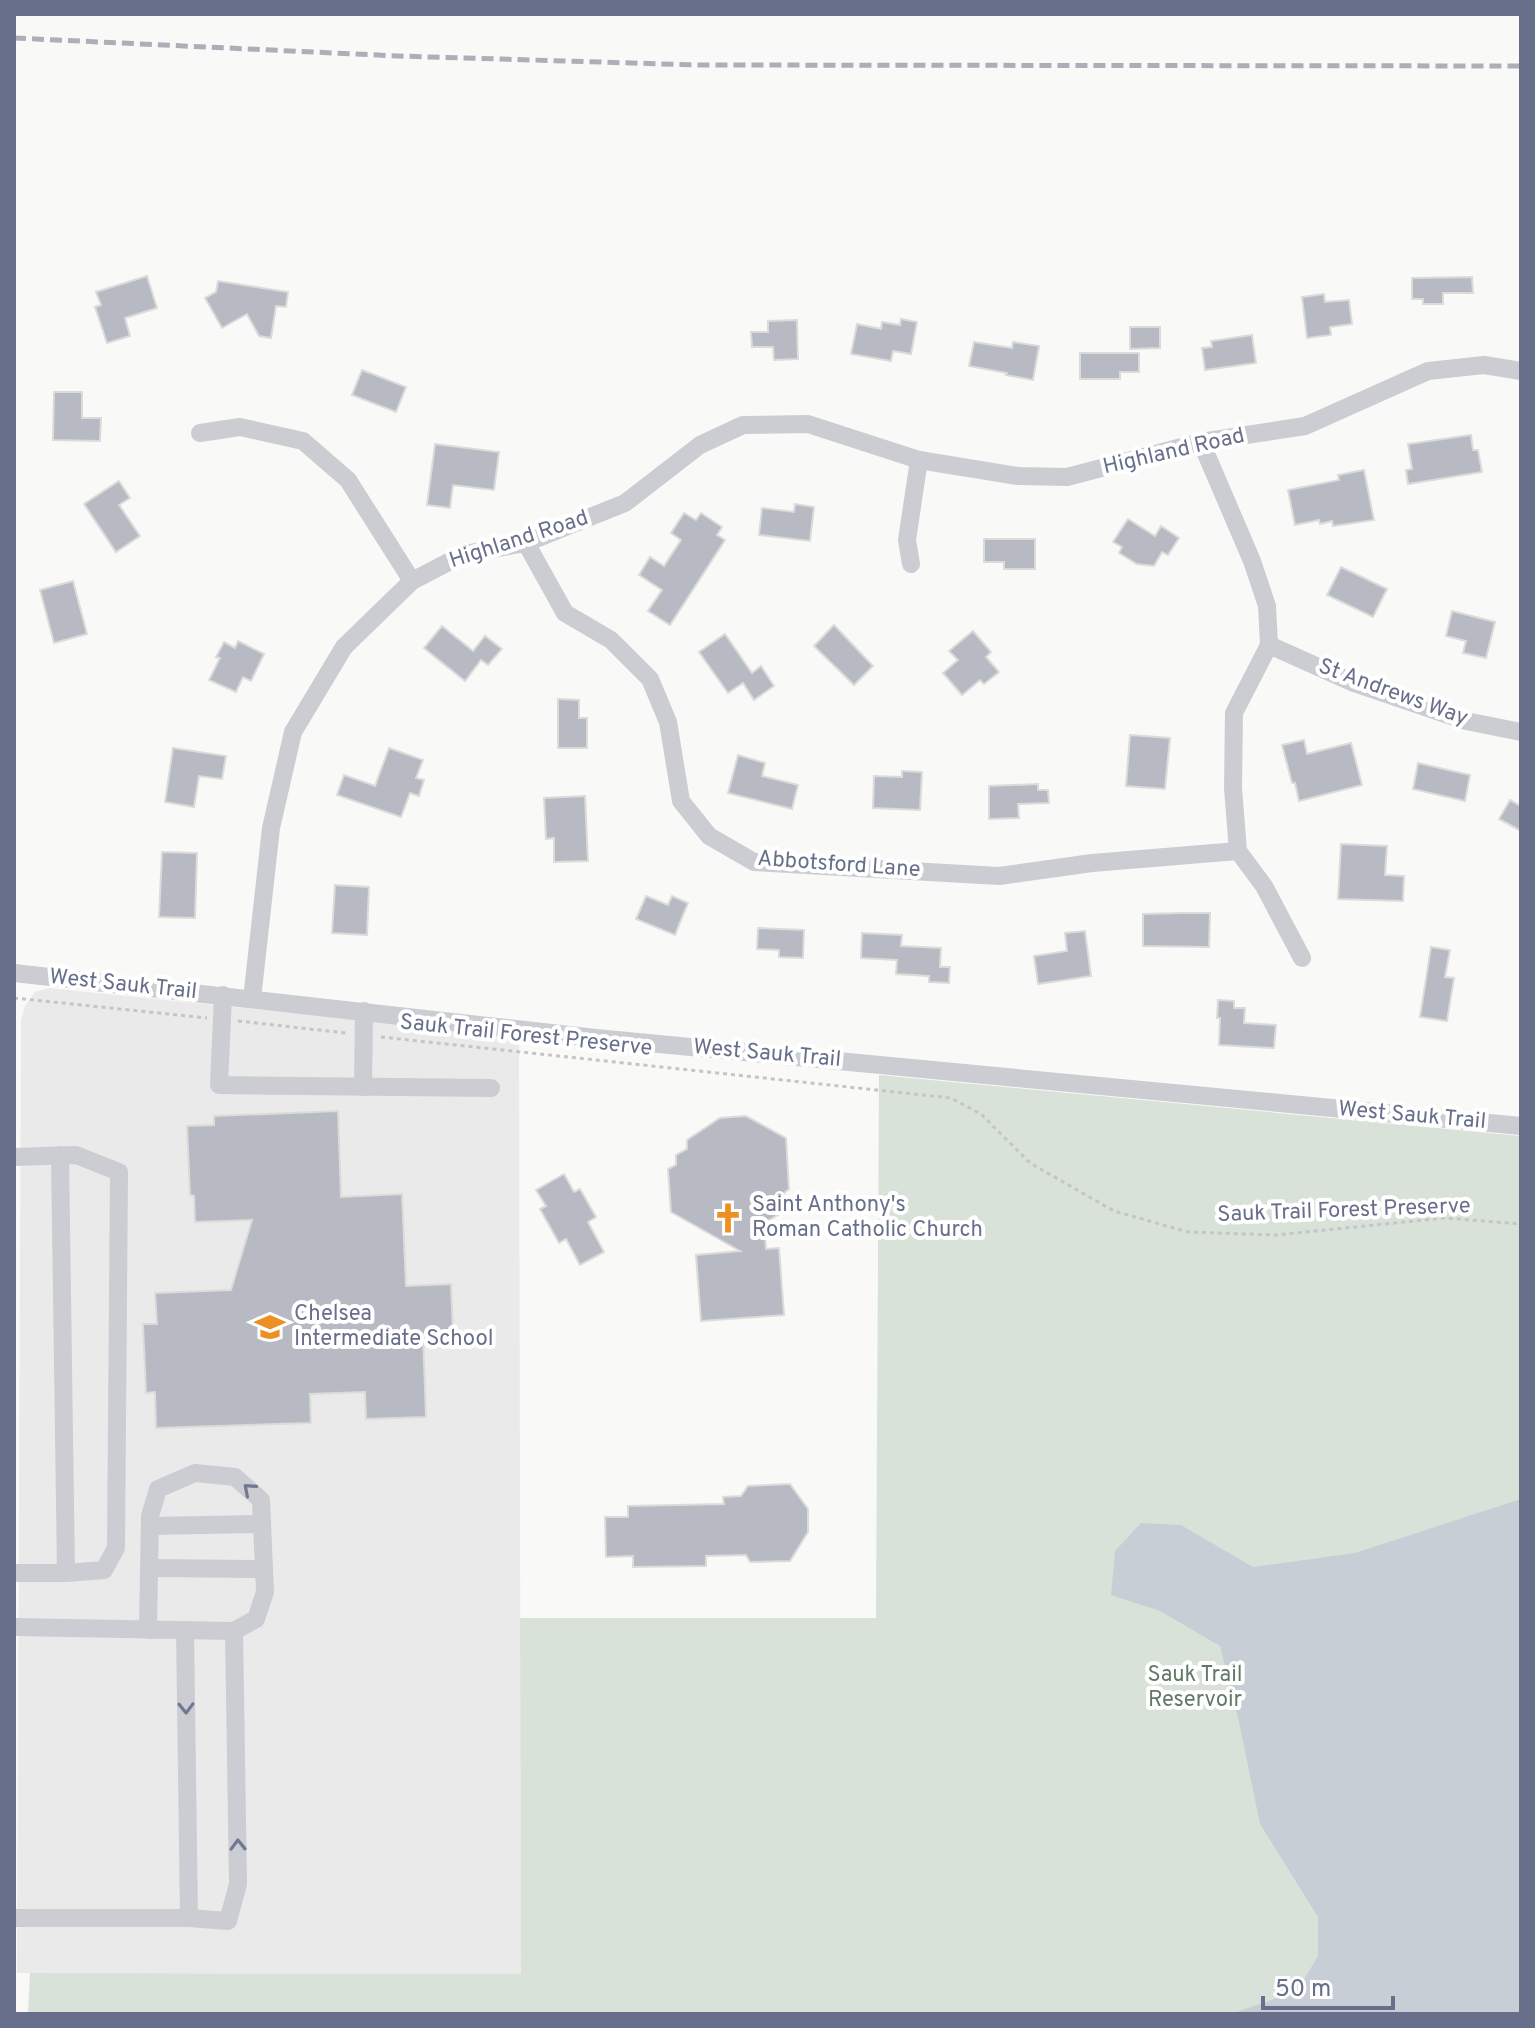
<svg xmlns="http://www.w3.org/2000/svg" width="1535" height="2028" viewBox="0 0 1535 2028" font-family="Overpass,sans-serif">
<rect width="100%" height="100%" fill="#f9f9f7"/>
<polygon fill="#eaeaea" points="49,988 519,1036 521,1974 17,1973 21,1020 25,1006 35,992"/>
<polygon fill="#d9e2d8" points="879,1075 1521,1136 1521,2014 28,2014 30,1973 521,1974 520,1618 876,1618"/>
<polygon fill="#c8ced5" points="1521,1499 1521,2014 1231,2014 1297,1991 1318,1956 1318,1917 1260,1824 1239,1722 1220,1646 1160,1611 1111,1595 1115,1551 1141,1523 1181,1525 1253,1567 1355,1553"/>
<g fill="#b7bac3" stroke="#dbdbd9" stroke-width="2">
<polygon points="147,276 157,308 125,318 130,336 107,343 95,307 101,305 96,292"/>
<polygon points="1472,277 1473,293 1443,293 1443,304 1423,304 1423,299 1412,299 1412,278"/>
<polygon points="218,281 288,292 286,307 276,306 271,338 259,336 247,314 222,328 205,298 216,292"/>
<polygon points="1324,294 1325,302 1349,300 1352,324 1330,327 1331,335 1307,338 1302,297"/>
<polygon points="901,319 917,322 911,354 893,351 891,361 851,354 857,324 881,329 882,322 900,325"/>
<polygon points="797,320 798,359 774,360 773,347 752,347 751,332 768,332 768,321"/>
<polygon points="1130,327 1160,327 1160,348 1130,349"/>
<polygon points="1252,335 1256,363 1205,370 1202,348 1212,347 1211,341"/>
<polygon points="974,342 1012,348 1013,342 1039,346 1033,380 1006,375 1007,373 969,366"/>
<polygon points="1080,353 1139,353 1139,372 1120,372 1120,379 1080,379"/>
<polygon points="362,370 406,387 396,412 352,395"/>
<polygon points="54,392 82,392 82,418 101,418 100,441 53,440"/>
<polygon points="1471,435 1473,450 1478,450 1482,472 1408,484 1406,470 1412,469 1408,444"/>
<polygon points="435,444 499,452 494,490 453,485 450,508 427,505"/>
<polygon points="1364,470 1374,520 1333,526 1332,521 1320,524 1319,520 1295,525 1288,490 1339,480 1338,475"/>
<polygon points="119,481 130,498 119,505 140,536 116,552 84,504"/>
<polygon points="795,504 814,507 810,541 759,535 762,508 794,512"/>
<polygon points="684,513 696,520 701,513 722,527 717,535 725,540 670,625 648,611 662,590 639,575 650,557 664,566 681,540 671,533"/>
<polygon points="1128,519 1155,536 1161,526 1179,538 1168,555 1162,552 1154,566 1137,564 1119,553 1122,547 1113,542"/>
<polygon points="984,539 1035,539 1035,569 1004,569 1004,562 984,562"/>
<polygon points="1341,567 1387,589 1373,617 1327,595"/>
<polygon points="73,581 87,634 54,643 40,590"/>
<polygon points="1452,611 1495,622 1486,658 1463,653 1466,641 1446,636"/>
<polygon points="834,625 873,666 854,685 814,646"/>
<polygon points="442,626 473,651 485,636 502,649 488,665 481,660 465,681 424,648"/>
<polygon points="973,631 991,652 986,657 999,672 984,684 980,680 962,695 943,673 958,660 949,651"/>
<polygon points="725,634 752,673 761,666 774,686 754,700 743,683 728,693 699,652"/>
<polygon points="238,641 264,654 251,681 243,677 236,692 209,680 220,658 216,657 224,642 235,648"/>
<polygon points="558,699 579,700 579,718 587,718 587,748 558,748"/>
<polygon points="1130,735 1170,738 1165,789 1126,786"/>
<polygon points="1304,740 1307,754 1351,743 1362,785 1299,801 1295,783 1292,783 1282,745"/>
<polygon points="173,748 226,756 222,779 199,776 194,807 165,802"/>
<polygon points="389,748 423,760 416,778 424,780 419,796 410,793 401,817 337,795 344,775 375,786"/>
<polygon points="738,755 765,763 762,776 798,785 792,809 728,793"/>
<polygon points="1418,763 1470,775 1465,801 1413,789"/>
<polygon points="902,771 922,772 920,810 873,808 874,776 902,777"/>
<polygon points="1038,784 1038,790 1048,790 1049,803 1018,804 1019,818 989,819 989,786"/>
<polygon points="585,796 588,861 554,862 554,838 546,839 544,798"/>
<polygon points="1510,800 1521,806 1521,831 1499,819"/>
<polygon points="1341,844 1387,846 1385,875 1404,876 1403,901 1338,899"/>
<polygon points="162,852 197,853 195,918 159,917"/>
<polygon points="335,885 369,887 367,935 332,933"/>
<polygon points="646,896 668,905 672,896 688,903 675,935 636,919"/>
<polygon points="1182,913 1210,913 1209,947 1143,946 1143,914"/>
<polygon points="758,928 804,930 803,958 779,957 779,950 757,949"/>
<polygon points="1085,931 1091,976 1038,984 1034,956 1067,951 1065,933"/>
<polygon points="862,933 902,935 901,946 941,948 940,967 950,967 949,983 929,982 929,976 896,974 897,960 861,958"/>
<polygon points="1431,947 1450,950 1445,977 1454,978 1447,1021 1420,1017"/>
<polygon points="1218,1000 1234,1001 1234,1008 1245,1008 1244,1023 1276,1025 1274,1048 1219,1045 1220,1018 1217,1018"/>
<polygon points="338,1111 341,1197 402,1194 406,1286 451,1284 453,1333 423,1334 426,1417 366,1419 365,1392 310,1394 311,1423 156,1428 155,1392 146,1393 143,1324 157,1324 155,1293 231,1290 252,1220 195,1222 194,1196 190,1195 187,1126 214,1125 214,1116"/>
<polygon points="746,1116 786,1138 789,1189 784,1193 785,1211 764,1223 766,1249 779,1248 784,1315 701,1321 696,1255 740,1251 671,1212 668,1169 676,1165 676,1155 687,1149 687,1140 720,1118"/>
<polygon points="564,1174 574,1192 580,1189 596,1217 588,1222 604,1252 580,1265 566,1239 559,1243 540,1209 546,1206 536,1190"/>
<polygon points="790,1484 808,1509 808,1532 790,1561 750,1562 746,1555 706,1556 706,1566 633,1567 633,1556 606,1557 605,1517 628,1517 628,1506 724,1504 723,1497 741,1496 748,1486"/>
</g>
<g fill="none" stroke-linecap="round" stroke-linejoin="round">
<g stroke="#c5c5c8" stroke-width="3" stroke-dasharray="4 4" stroke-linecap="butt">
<polyline points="14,998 207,1018"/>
<polyline points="238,1021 346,1033"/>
<polyline points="381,1037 951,1098 981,1114 1030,1163 1114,1211 1188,1232 1276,1235 1444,1218 1521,1224"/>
</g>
<g stroke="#cccdd2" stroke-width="18">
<polyline points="200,433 240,427 303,441 348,480 412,581"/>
<polyline points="1201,442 1252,561 1267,606 1269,645 1234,713 1233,788 1238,851 1264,886 1302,958"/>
<polyline points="526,543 565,613 611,640 650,679 668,722 681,801 709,836 754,862 999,876 1092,863 1238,851"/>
<polyline points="911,564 907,540 919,460"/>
<polyline points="1269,645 1354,683 1466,721 1521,732"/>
<polyline points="14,973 596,1038 1521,1126"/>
<polyline points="223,995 219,1085 491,1088"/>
<polyline points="252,999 271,828 293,732 344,647 412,581 464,554 526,543 625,503 700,445 743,425 808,424 919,460 1018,476 1067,477 1201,442 1305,426 1428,371 1484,365 1521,371"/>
<polyline points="363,1087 364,1011"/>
<polyline points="60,1155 66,1573"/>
<polyline points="14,1157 76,1155 119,1172 116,1548 104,1570 66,1573 14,1573"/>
<polyline points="150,1526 262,1524"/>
<polyline points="149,1568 264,1569"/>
<polyline points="14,1627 234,1631 256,1619 265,1592 261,1500 235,1477 195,1473 158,1489 150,1516 148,1630"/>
<polyline points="185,1630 189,1918"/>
<polyline points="14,1918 189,1918 228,1921 238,1884 234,1631"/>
</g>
<polyline stroke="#adafb8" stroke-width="5" stroke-dasharray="12 6" stroke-linecap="butt" points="14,38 398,56 698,65 1521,66"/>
</g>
<defs><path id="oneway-chevron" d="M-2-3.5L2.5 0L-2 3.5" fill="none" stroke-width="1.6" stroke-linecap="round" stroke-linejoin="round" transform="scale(2)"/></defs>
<g stroke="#717891">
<use href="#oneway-chevron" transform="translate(249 1489) rotate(-139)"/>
<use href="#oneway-chevron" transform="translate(186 1708) rotate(89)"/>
<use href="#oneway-chevron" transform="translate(238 1845) rotate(-91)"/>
</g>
<defs>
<g id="church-bare" transform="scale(2.4)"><path d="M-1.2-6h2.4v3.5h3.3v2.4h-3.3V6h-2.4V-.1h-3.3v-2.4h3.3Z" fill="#ed9023" stroke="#fff" stroke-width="2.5" paint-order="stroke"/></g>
<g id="school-bare" transform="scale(2.4)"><path d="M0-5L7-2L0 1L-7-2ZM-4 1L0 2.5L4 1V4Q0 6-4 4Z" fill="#ed9023" stroke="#fff" stroke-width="2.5" paint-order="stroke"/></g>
</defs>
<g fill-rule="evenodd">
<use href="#church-bare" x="728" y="1218"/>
<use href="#school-bare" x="270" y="1327"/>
</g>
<g text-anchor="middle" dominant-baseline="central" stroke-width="8" stroke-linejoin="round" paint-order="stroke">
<g font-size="22" fill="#676f8a" stroke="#fff">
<text transform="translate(1174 452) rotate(-13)">Highland Road</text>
<text transform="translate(519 540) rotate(-18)">Highland Road</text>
<text transform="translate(1393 693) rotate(20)">St Andrews Way</text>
<text transform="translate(839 865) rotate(4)">Abbotsford Lane</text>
<text transform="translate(123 985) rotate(6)">West Sauk Trail</text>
<text transform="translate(526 1036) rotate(6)">Sauk Trail Forest Preserve</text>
<text transform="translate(767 1054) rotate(5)">West Sauk Trail</text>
<text transform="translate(1412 1116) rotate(5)">West Sauk Trail</text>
<text transform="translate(1344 1211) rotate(-2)">Sauk Trail Forest Preserve</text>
</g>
<g font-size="22" fill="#676f8a" stroke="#fff" text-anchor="start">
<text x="752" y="1205">Saint Anthony's<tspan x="752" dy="25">Roman Catholic Church</tspan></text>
<text x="294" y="1314">Chelsea<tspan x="294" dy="25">Intermediate School</tspan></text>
</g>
<g font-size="22" fill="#627a65" stroke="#fff">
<text x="1195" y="1675">Sauk Trail<tspan x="1195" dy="25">Reservoir</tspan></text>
</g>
</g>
<rect width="1535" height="2028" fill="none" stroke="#676f8a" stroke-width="32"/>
<path d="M1263 1996v12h130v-12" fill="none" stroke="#676f8a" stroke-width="4"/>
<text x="1275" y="1996" font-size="24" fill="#676f8a" stroke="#ffffff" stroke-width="6" paint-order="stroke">50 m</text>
</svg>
